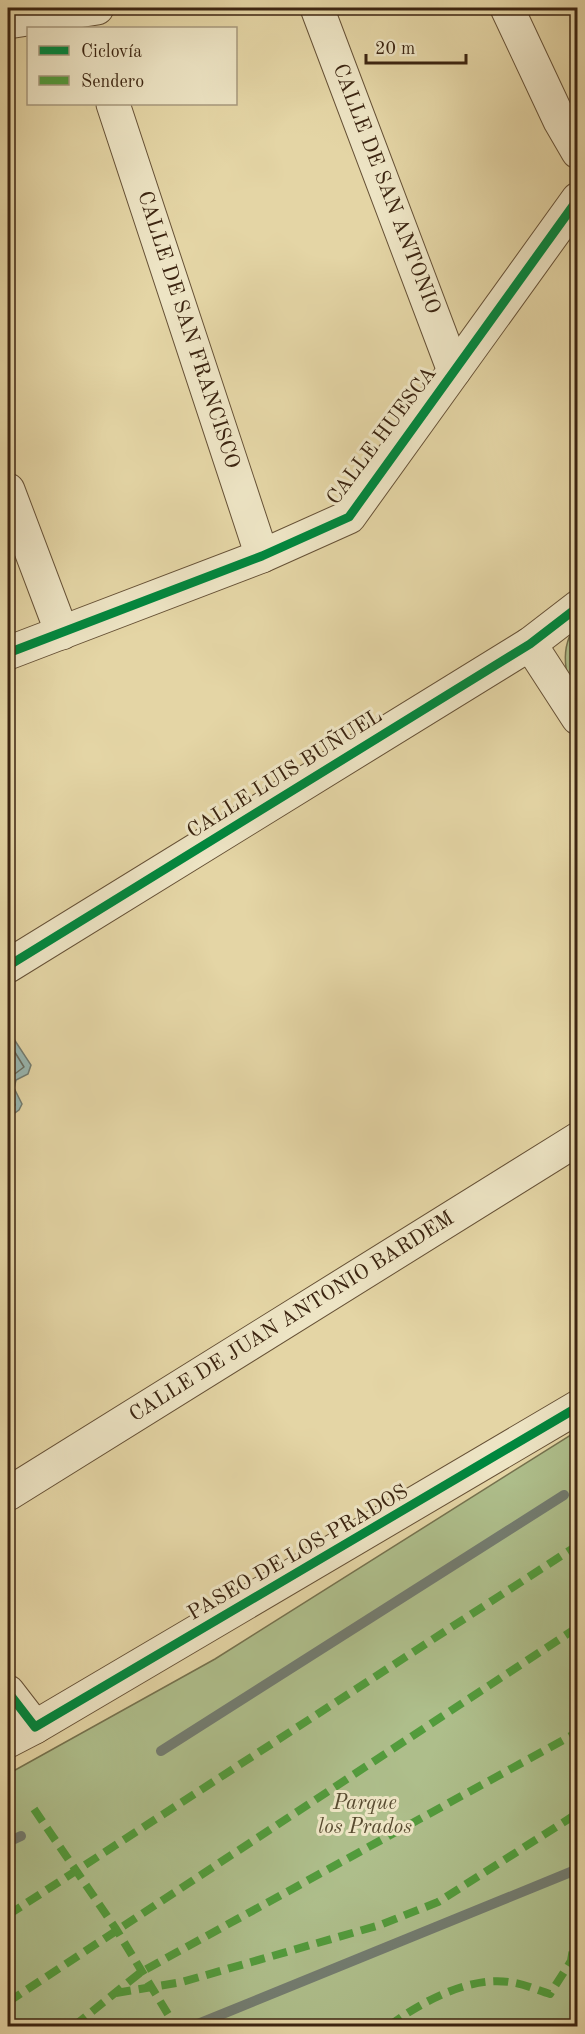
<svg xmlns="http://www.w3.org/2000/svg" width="585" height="2034" viewBox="0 0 585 2034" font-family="'Old Standard TT',serif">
<rect width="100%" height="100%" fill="#e4d5a5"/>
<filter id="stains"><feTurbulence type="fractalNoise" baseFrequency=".00333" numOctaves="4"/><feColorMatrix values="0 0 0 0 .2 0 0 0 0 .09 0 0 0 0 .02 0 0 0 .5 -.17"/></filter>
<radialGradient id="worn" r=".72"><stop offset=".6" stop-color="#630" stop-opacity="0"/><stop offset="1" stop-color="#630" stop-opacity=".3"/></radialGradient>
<g fill="#aebe8b" stroke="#75724e" stroke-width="1.5">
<path d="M577 624V710C568 681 556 650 577 624Z"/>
<polygon points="577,1431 577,2026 8,2026 8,1774 215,1659"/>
</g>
<polygon fill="#98b6b0" stroke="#737c70" stroke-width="1.5" points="8,1030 31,1065 28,1074 16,1080 14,1088 22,1104 19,1110 9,1117"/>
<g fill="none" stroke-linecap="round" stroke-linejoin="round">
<polyline stroke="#6a6e60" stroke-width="1.5" points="8,1041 24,1067 12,1076 8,1086 15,1105 8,1111"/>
<g stroke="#737c70" stroke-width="10">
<polyline points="161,1751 564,1495"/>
<polyline points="8,1842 21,1836"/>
<polyline points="193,2026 578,1869"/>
</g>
<g stroke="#665136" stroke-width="35">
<g id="minor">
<polyline points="317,8 454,371"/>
<polyline points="507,8 560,121 578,152"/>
<polyline points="8,22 97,8"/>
<polyline points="113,104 262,556"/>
<polyline points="8,490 62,633"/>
<polyline points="530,644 578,718"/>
<polyline points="8,653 262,556 349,517 578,199"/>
<polyline points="8,966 530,644 578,607"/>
<polyline points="8,1494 578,1139"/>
<polyline points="8,1692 35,1727"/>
<polyline points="8,1741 35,1727 578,1407"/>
</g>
</g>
<use href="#minor" stroke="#ede4c4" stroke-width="33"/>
<g stroke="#529b3c" stroke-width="8" stroke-dasharray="15 8" stroke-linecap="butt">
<polyline points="575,1497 578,1500"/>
<polyline points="34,1809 116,1929 174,2024"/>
<polyline points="8,1915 578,1545"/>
<polyline points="116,1993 182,1982 380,1925 438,1902 578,1813"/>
<polyline points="8,2002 578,1627"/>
<polyline points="74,2026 141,1972 578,1732"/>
<path d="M389 2026C419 2003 469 1976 509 1982 522 1983 537 1990 550 1994L571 1961 578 1917"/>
</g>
<g stroke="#ede4c4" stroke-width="13">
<g id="cycleway">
<polyline points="8,653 262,556 349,517 578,199"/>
<polyline points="8,966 530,644 578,607"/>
<polyline points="8,1692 35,1727 578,1407"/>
</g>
</g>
<use href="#cycleway" stroke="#00873e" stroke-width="9"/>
</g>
<g text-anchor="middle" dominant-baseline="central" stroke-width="6" stroke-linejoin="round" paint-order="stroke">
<g font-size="21" fill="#3c2511" stroke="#ede4c4">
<text transform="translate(386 189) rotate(69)">CALLE DE SAN ANTONIO</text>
<text transform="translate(188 330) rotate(72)">CALLE DE SAN FRANCISCO</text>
<text transform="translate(382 436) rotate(-53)">CALLE HUESCA</text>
<text transform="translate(285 774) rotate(-32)">CALLE LUIS BUÑUEL</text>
<text transform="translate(292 1317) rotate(-32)">CALLE DE JUAN ANTONIO BARDEM</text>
<text transform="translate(298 1553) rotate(-30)">PASEO DE LOS PRADOS</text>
</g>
<g font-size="21" font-style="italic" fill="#584b30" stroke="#ede4c4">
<text x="365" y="1803">Parque<tspan x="365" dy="24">los Prados</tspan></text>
</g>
</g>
<rect width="585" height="2034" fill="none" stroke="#e4d5a5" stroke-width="30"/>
<rect x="9" y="9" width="567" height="2016" fill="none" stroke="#3c2511" stroke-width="3"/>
<rect x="15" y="15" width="555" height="2004" fill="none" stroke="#3c2511" stroke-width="1.5"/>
<rect x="27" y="27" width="210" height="78" fill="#ede4c4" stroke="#a6987c" stroke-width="1.5"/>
<rect x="39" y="46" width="30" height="9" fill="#00873e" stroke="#a6987c" stroke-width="1.5"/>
<text x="81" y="57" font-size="18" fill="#3c2511">Ciclovía</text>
<rect x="39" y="76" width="30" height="9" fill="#529b3c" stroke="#a6987c" stroke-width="1.5"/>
<text x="81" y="87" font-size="18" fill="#3c2511">Sendero</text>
<path d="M366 54v9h100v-9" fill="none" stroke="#3c2511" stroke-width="3"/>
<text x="375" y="54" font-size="18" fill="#3c2511" stroke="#ede4c4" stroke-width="4.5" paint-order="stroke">20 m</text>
<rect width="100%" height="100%" filter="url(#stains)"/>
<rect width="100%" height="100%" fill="url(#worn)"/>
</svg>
